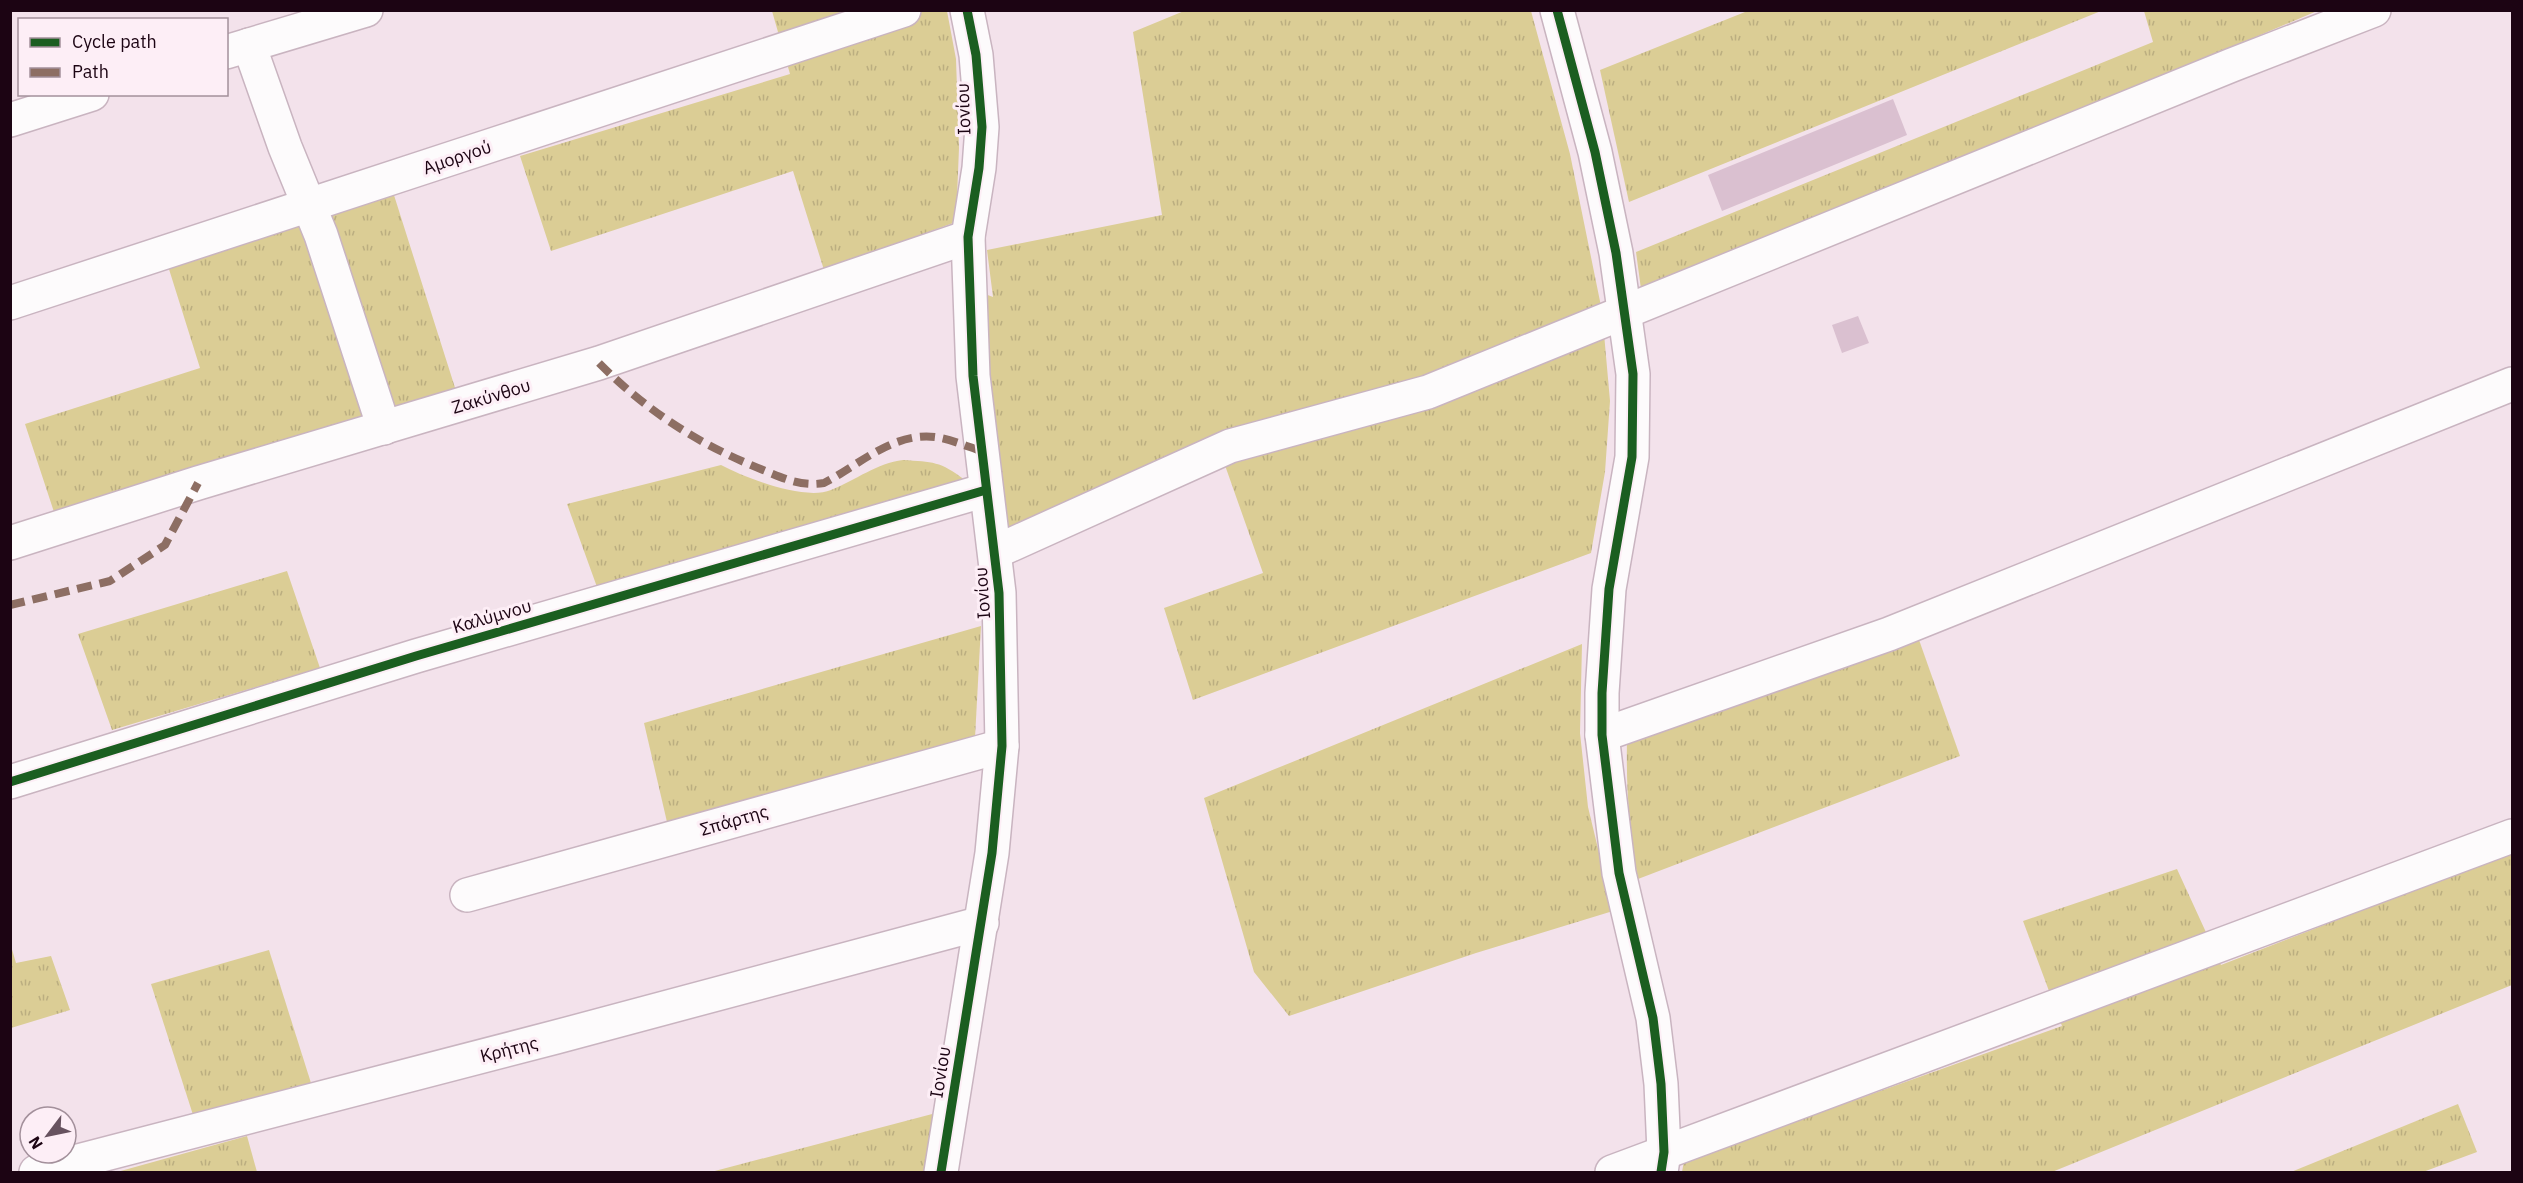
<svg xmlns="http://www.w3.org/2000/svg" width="2523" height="1183" viewBox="0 0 2523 1183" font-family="'IBM Plex Sans',sans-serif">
<defs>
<pattern id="grass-tufts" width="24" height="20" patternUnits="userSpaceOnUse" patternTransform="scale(1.5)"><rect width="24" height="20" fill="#dbcd95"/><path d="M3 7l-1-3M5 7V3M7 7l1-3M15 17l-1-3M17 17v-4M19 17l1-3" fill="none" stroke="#bbae80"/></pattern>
</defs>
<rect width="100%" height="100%" fill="#f3e2eb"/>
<g fill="url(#grass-tufts)">
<polygon points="1750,10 2101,10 2101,11 1629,202 1600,70"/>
<polygon points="772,11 947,11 956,59 959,148 956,222 824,270 793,171 551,251 520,156 790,74"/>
<polygon points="1184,11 1531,11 1570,154 1602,311 1610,401 1605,472 1591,553 1193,700 1164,608 1263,573 1215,437 1111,485 1007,528 987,366 985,294 993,297 987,250 1162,215 1133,32"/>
<polygon points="2144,11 2317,11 2086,109 1641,289 1636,252 2153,42"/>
<polygon points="393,192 457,394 54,512 25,424 200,368 168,266"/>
<path d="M903 460C933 462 940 461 965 480L597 587 567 504 721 465C746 478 804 501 831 490 856 480 877 463 903 460Z"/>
<polygon points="287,571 320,668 112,730 78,634"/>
<polygon points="981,626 975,738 667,822 644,723"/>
<path d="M1918 637 1960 756 1638 879C1629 832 1626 788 1627 740Z"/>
<polygon points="1582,644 1580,733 1588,807 1613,911 1476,953 1289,1016 1254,972 1204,798"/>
<polygon points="2512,852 2512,985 2052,1172 1682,1172 1684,1161 2062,1026 2023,921 2177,869 2221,965"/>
<polygon points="11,946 16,963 51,956 70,1010 11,1028"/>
<polygon points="269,950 311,1083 194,1118 151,984"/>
<polygon points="2458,1104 2477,1152 2423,1172 2291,1172"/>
<polygon points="936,1113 925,1172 711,1172"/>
<polygon points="247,1136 257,1172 117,1172"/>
</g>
<g fill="#dac0d0">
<polygon points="1893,99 1907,135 1722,211 1708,175"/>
<polygon points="1858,316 1869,343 1842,353 1832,325"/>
</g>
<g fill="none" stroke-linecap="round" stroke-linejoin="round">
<g stroke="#c9b4c0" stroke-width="36">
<g id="minor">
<polyline points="1557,10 1595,152 1616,253 1633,374 1632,457 1609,589 1602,693 1602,735 1619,873 1653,1018 1661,1084 1664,1152 1661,1172"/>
<polyline points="249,45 285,147 321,235 384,428"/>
<polyline points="226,52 366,10"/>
<polyline points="10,120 92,94"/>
<path d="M10 303C309 207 605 106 904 10"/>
<polyline points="10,543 198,483 599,363 968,237"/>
<polyline points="995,552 1230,446 1428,392 2232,65 2374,10"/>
<polyline points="1602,735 1889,634 2512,384"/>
<polyline points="10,782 416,656 986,490"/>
<polyline points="467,895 1002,746"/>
<polyline points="36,1172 556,1037 982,923"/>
<polyline points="941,1172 992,853 1002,746 999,593 973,376 968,237 979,168 982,127 976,55 967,10"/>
<polyline points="1612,1172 2512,836"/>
</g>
</g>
<use href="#minor" stroke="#fdfbfc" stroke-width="33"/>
<g stroke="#8d6e63" stroke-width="8" stroke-dasharray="15 8" stroke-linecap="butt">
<path d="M599 363C648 412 698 444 763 470 783 478 801 487 824 483 859 465 893 432 935 437 950 439 966 446 981 451"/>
<polyline points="10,605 110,581 165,545 198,483"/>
</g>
<g stroke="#fdeef6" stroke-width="13">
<g id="cycleway">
<polyline points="1557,10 1595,152 1616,253 1633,374 1632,457 1609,589 1602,693 1602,735 1619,873 1653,1018 1661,1084 1664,1152 1661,1172"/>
<polyline points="10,782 416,656 986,490"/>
<polyline points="941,1172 992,853 1002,746 999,593 973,376 968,237 979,168 982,127 976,55 967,10"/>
</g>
</g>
<use href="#cycleway" stroke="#1b5e20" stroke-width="9"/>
</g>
<g text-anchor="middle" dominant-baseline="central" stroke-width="6" stroke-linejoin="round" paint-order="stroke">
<g font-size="18" fill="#1c0413" stroke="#fdeef6">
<text transform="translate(963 109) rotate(-92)">Ιονίου</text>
<text transform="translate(457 157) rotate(-19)">Αμοργού</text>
<text transform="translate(491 396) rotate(-17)">Ζακύνθου</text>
<text transform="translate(982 593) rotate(-94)">Ιονίου</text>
<text transform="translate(492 616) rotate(-16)">Καλύμνου</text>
<text transform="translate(734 820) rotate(-16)">Σπάρτης</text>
<text transform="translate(509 1049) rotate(-14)">Κρήτης</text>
<text transform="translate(940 1072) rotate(-81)">Ιονίου</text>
</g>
</g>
<rect width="2523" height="1183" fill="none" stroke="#1c0413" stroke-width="24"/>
<rect x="18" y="18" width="210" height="78" fill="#fdeef6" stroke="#a3909b" stroke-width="1.5"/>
<rect x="30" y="38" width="30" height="9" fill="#1b5e20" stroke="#a3909b" stroke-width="1.5"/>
<text x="72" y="48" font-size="18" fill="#1c0413">Cycle path</text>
<rect x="30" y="68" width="30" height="9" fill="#8d6e63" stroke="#a3909b" stroke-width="1.5"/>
<text x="72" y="78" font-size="18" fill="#1c0413">Path</text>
<g transform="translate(48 1135) rotate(238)"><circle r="28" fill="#fdeef6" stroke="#a3909b" stroke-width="1.5"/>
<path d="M0-4.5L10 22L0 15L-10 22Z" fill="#67525f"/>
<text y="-9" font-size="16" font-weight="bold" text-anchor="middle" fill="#1c0413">N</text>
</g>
</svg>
